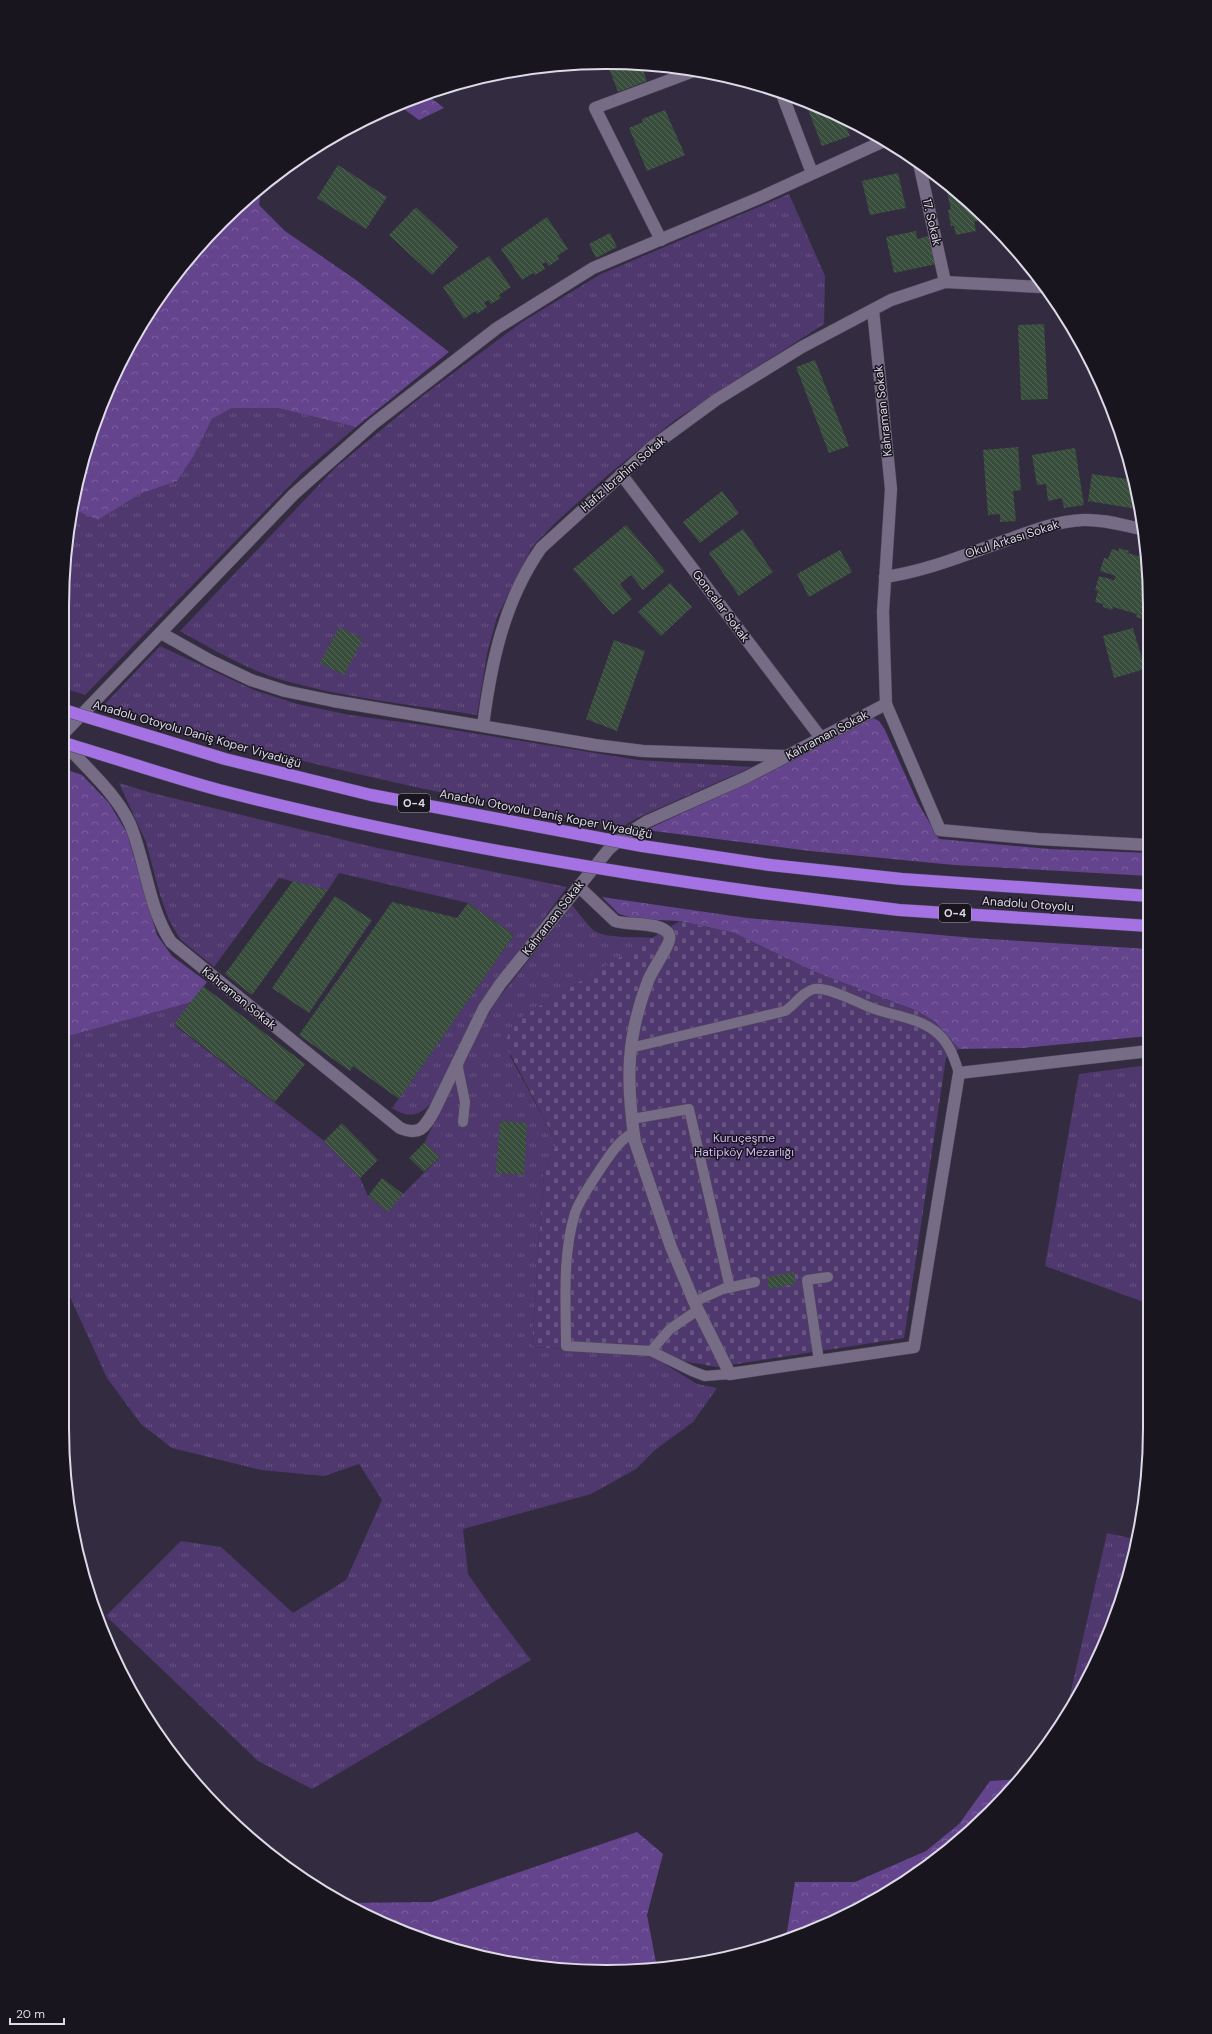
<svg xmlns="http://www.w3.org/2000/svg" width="1212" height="2034" viewBox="0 0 1212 2034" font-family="'DM Sans',sans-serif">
<defs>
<pattern id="grass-tufts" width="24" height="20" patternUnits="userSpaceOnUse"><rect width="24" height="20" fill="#4f386d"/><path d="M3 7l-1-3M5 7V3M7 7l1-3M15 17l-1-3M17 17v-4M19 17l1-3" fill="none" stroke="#685482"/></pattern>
<pattern id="forest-crowns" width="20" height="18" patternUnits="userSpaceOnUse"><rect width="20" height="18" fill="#65448e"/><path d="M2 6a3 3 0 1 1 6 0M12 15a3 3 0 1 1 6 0" fill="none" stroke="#7b5e9e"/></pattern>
<pattern id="cemetery-stones" width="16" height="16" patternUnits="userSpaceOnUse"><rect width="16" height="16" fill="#4f386d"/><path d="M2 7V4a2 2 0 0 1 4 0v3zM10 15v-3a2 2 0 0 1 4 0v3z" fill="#685482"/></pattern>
<pattern id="building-back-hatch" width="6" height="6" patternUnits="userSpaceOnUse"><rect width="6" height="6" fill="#384d3b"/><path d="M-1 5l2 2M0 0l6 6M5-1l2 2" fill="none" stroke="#546657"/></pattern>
</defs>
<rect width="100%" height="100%" fill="#332b40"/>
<g fill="url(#grass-tufts)">
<path d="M789 194 825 276 824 324 675 420 609 474 554 524 532 547 497 617 487 654 477 715C412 705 345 698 282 680 246 669 212 649 180 631L335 468 421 397 522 322 601 274Z"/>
<polygon points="232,408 278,408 356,427 301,474 85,695 64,688 63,570 75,510 98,520 140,494 177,481 193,457 212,419"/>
<path d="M160 646 254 690 297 704 350 715 423 725 638 760 752 767 637 818 620 828C446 795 273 760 105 704Z"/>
<path d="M119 783 152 793 373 847 567 887 482 1003 431 1103C419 1117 407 1118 392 1108L514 935 468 903 339 873 328 890 279 878 214 967 180 939 169 920 160 895 146 842Z"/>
<path d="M572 905C579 913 585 922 592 929 605 940 636 936 653 938L523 1016 510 1056 557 1143 544 1170 532 1347 650 1355 697 1384 717 1388 693 1422 655 1450 636 1469 591 1494 463 1529 468 1574 493 1610 531 1660 312 1789 258 1761 106 1616 181 1541 221 1547 293 1613 346 1580 382 1500 359 1464 324 1476 261 1470 172 1448 141 1424 107 1378 66 1288 65 1037 192 1002 174 1025 323 1140 360 1178 368 1196 403 1194 440 1157 425 1142 466 1055 494 1004Z"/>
<polygon points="1149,1065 1149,1304 1045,1266 1079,1074"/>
<polygon points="1107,1533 1134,1539 1121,1603 1065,1717"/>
</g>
<g fill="url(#forest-crowns)">
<polygon points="427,95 444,108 419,120 397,104"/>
<polygon points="261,189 259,205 285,231 356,280 449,352 356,427 278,408 232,408 212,419 193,457 177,481 140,494 98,520 75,510 91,431 154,304 221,221"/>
<polygon points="873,718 879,721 885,730 918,803 939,839 1049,849 1149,853 1149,876 954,865 810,851 646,830 763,776"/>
<polygon points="64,769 82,775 109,803 127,833 157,935 172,956 207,982 192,1002 65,1037"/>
<polygon points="602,897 747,918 974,938 1149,949 1149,1036 1022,1048 959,1049 934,1021 917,1011 815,972 734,933 680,921 636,919 619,914"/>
<polygon points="1021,1779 1015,1787 937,1859 878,1899 781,1943 742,1951 787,1932 795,1882 855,1882 926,1851 959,1824 990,1781"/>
<polygon points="637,1832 663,1854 647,1915 657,1968 641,1971 535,1967 465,1953 366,1916 343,1903 432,1902"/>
</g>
<polygon fill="url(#cemetery-stones)" points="680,921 734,933 815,972 917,1011 934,1021 959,1049 946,1058 904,1338 717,1367 650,1355 532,1347 544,1170 557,1143 505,1044 510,1029 523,1016"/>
<g fill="url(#building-back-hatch)">
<polygon points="609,62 641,65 647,81 618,92 607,63"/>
<polygon points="811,102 844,120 850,136 822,146 806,104"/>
<polygon points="665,110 685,155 647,171 629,128 643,122 642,119"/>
<polygon points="338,165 387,197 366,229 317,198"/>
<polygon points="898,173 906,208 870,215 862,181"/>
<polygon points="949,187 971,205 971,208 975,208 977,221 974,222 976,231 956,235 954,226 951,226 948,210 951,209 946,188"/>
<polygon points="416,207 458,247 432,275 389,235"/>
<polygon points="547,217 568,249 557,256 559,259 549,266 546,262 542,264 545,269 535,275 533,273 522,280 501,249"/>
<polygon points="916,231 917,239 929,236 936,264 894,273 886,237"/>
<polygon points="610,233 617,247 596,258 589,244"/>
<polygon points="489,256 511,287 499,295 501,298 491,304 488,300 484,303 487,307 477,314 475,311 464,319 443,287"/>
<polygon points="1044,324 1048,399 1021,400 1018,325"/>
<polygon points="815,360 849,446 829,453 796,367"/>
<polygon points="1018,447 1021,490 1013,491 1016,521 1000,522 1000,514 988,515 983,450"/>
<polygon points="1075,448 1084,505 1064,508 1062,498 1048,501 1046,484 1037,485 1032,455"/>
<polygon points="1129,470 1137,509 1088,501 1092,474 1127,479"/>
<polygon points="722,491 739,513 700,543 683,522"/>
<polygon points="626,525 665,571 643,590 631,575 620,584 632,599 613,615 573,569"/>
<polygon points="743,529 773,572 739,596 709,553"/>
<polygon points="1119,548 1129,551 1128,553 1147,559 1149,570 1149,617 1147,617 1146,620 1136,617 1137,614 1113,607 1112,610 1103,607 1103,604 1095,602 1098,591 1095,590 1099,576 1114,580 1116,576 1100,571 1104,558 1108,559 1112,549 1119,551"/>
<polygon points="840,550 852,572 809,597 797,574"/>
<polygon points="670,583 692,607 661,636 638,612"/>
<polygon points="339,627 363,639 344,675 320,663"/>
<polygon points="1133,628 1145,669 1114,678 1103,636"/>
<polygon points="614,640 645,651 617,731 586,719"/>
<polygon points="293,881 328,890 252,995 225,974"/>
<polygon points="335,896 372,920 309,1013 272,988"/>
<polygon points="392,902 457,918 468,903 514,935 399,1099 353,1066 350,1071 299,1035"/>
<polygon points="203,986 305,1064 275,1102 174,1024"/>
<polygon points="500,1121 527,1123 524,1175 496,1173"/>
<polygon points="342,1123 378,1160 360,1178 324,1141"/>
<polygon points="425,1142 440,1157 424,1172 409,1158"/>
<polygon points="382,1178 403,1194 388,1212 368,1196"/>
<polygon points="794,1272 796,1284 769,1289 767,1277"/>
</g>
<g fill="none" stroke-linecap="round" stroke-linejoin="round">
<g stroke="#4e4658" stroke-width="11">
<g id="service">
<path d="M630 1048 785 1011C795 1005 802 992 814 989 828 986 858 1003 872 1008 893 1016 916 1017 935 1031 949 1042 954 1057 959 1073"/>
<polyline points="457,1063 465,1102 463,1122"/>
<polyline points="632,1119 689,1109 730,1288"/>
<path d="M633 1133C619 1140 610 1155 601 1168 592 1182 581 1197 575 1213 562 1256 566 1303 566 1346L651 1351 692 1371 705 1376 730 1374"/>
<polyline points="694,1302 723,1289 755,1282"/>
<polyline points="651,1351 670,1329 698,1310"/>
<polyline points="819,1361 807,1280 828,1277"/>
</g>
</g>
<g stroke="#4e4658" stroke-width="13">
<g id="minor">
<polyline points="782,94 812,173"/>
<polyline points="919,163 945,282"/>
<polyline points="661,240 595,108 694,71"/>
<polyline points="621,474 821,738"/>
<path d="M885 577C928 571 969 553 1010 539 1034 530 1058 521 1083 520 1103 519 1122 525 1141 529"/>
<polyline points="161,633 209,660 251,680 285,691 333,701 595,745 643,751 785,756"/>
<polyline points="886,704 940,830 1038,839 1149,845"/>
<path d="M483 726C491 663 504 601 541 548L653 446 716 400 802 347 891 300 945 282 1041 287"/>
<polyline points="64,733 294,494 373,424 497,328 593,268 759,198 884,141"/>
<path d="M64 743C86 768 116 793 130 824 146 862 148 907 171 942L400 1128C420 1136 424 1128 434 1111L484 1008 501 983 609 849 627 834 646 822 747 777 886 704 883 612 891 489 873 310"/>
<path d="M578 886 615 921C628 926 663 921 669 935 673 942 651 971 648 981 626 1038 626 1082 635 1142L671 1247 695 1304 730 1374 914 1347 959 1073 1149 1051"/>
</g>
</g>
<g stroke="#4e4658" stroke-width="13">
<g id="motorway">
<polyline points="770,865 902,879 1149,896"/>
<polyline points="763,893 899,910 1149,926"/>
</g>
</g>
<use href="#service" stroke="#766c85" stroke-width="10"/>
<use href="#minor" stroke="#766c85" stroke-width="12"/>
<use href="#motorway" stroke="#a472e3" stroke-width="12"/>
<g stroke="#4e4658" stroke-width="13" stroke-linecap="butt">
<g id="motorway-bridge">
<polyline points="64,710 225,759 371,795 642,846 770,865"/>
<path d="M64 743C115 758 167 776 219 790 397 836 580 868 763 893"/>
</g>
</g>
<use href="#motorway-bridge" stroke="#a472e3" stroke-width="12"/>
</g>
<g text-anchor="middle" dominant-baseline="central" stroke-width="3" stroke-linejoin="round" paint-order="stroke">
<g fill="#19151f" stroke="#a39eab" stroke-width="1">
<rect x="398" y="794" width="32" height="18" rx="3"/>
<rect x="939" y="904" width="32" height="18" rx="3"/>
</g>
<g font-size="11" font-weight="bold" fill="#ded9e7">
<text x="414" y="803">O-4</text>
<text x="955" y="913">O-4</text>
</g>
<g font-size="12" fill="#ded9e7" stroke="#19151f">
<text transform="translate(932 222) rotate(77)">17. Sokak</text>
<text transform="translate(883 411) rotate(-96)">Kahraman Sokak</text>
<text transform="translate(623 474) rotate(-41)">Hafız İbrahim Sokak</text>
<text transform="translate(1012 539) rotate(-18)">Okul Arkası Sokak</text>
<text transform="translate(721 606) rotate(53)">Goncalar Sokak</text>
<text transform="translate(197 734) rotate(16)">Anadolu Otoyolu Daniş Koper Viyadüğü</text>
<text transform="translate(827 735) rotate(-28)">Kahraman Sokak</text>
<text transform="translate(546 814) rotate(11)">Anadolu Otoyolu Daniş Koper Viyadüğü</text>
<text transform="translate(1028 904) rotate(4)">Anadolu Otoyolu</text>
<text transform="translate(553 918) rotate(-52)">Kahraman Sokak</text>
<text transform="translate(239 998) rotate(39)">Kahraman Sokak</text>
</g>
<g font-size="12" fill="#d0b8f6" stroke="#19151f">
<text x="744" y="1138">Kuruçeşme<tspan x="744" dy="14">Hatipköy Mezarlığı</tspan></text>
</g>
</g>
<path d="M0 0H1212V2034H0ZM606 69H606A537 537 0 0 1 1143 606V1428A537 537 0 0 1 606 1965H606A537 537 0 0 1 69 1428V606A537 537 0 0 1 606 69Z" fill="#19151f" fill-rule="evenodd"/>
<path fill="none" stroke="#ded9e7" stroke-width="2" d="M606 69H606A537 537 0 0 1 1143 606V1428A537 537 0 0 1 606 1965H606A537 537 0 0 1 69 1428V606A537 537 0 0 1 606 69Z"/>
<path d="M10 2018v6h54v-6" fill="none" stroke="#ded9e7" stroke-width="2"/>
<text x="16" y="2018" font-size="12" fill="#ded9e7" stroke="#19151f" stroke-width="3" paint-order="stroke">20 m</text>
</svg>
